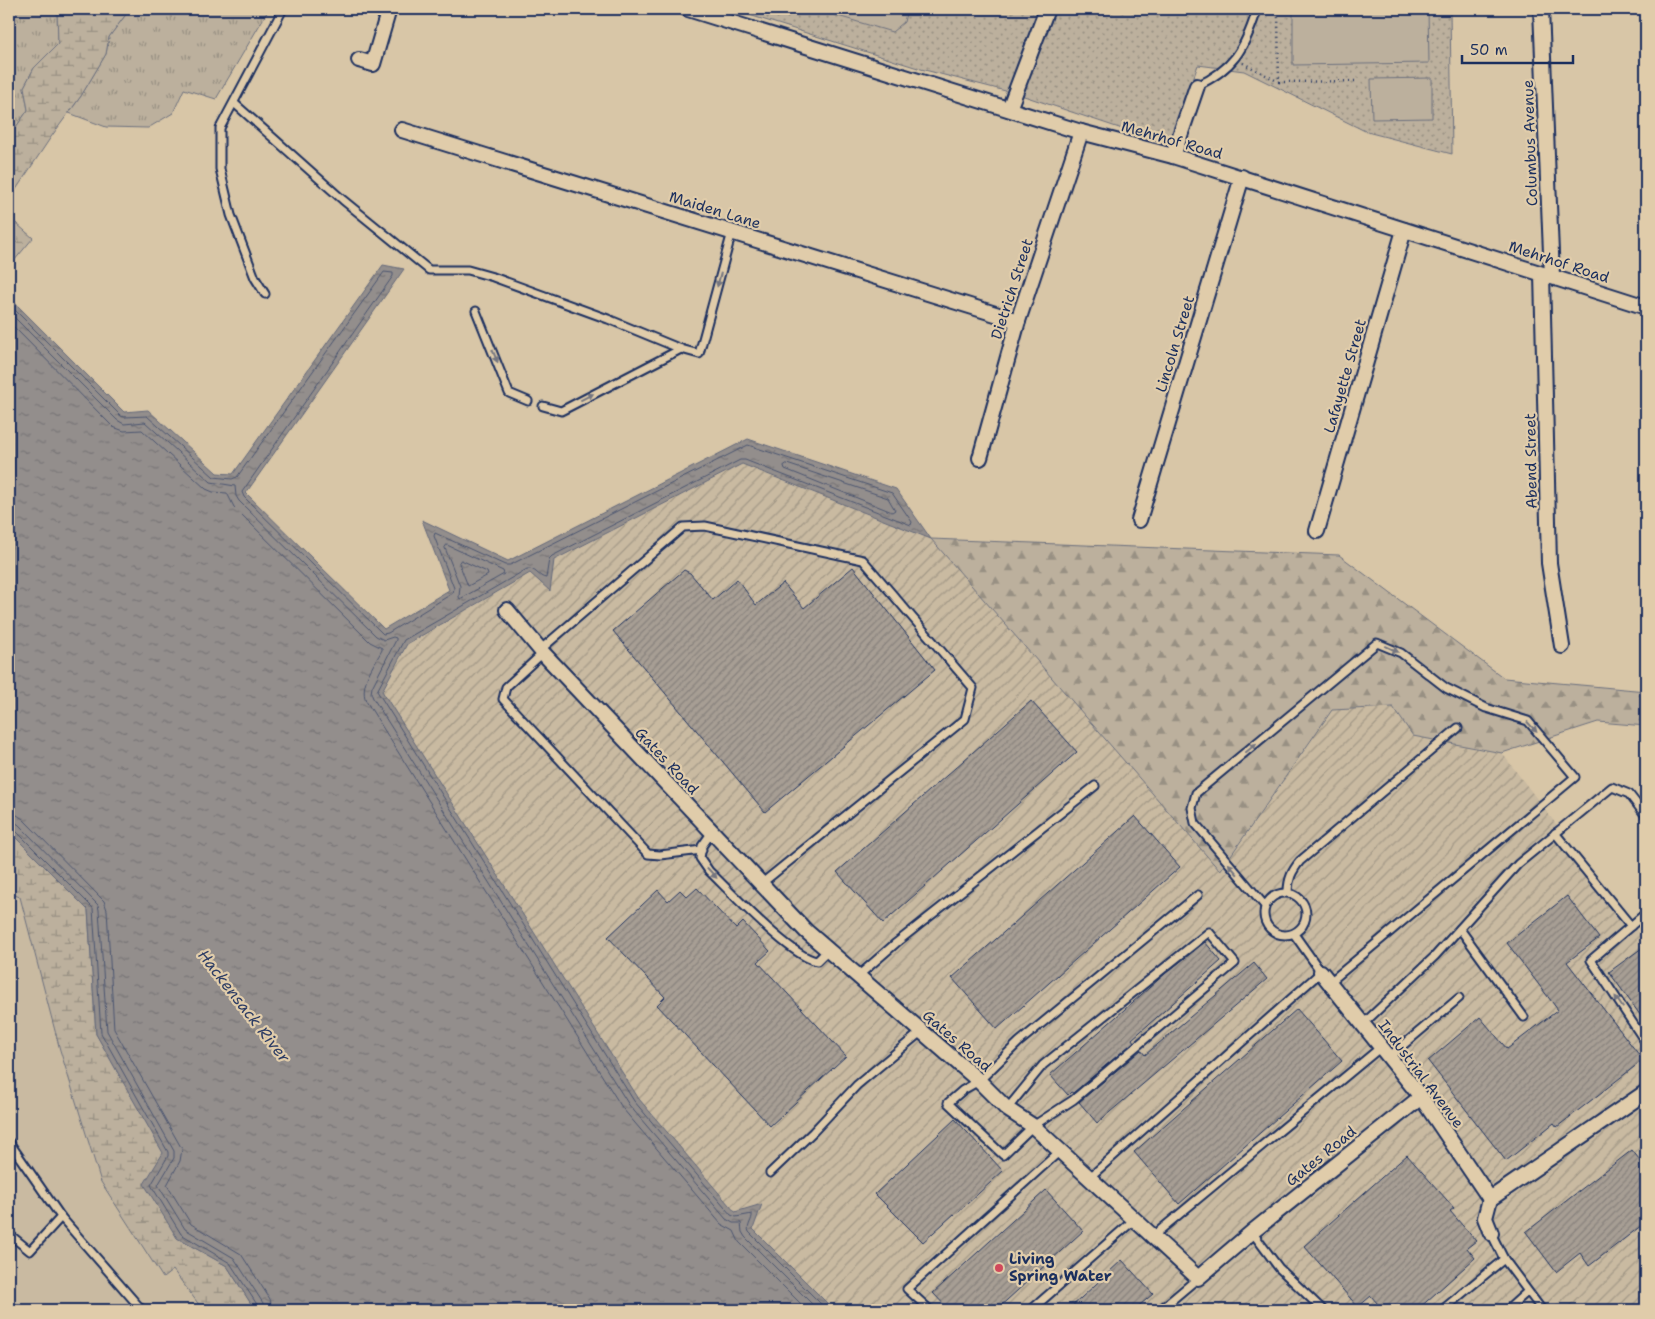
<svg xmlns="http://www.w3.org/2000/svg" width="1655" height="1319" viewBox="0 0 1655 1319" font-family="'Shantell Sans',sans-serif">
<defs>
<pattern id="industrial-furrows" width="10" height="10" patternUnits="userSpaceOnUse" patternTransform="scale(1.25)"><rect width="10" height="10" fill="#c9baa1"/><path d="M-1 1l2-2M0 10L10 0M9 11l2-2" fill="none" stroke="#a29886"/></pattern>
<pattern id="grass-tufts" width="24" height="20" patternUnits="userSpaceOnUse" patternTransform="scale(1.25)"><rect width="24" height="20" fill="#bcb09d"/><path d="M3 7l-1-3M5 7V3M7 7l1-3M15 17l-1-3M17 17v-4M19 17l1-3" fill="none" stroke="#989083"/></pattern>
<pattern id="forest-firs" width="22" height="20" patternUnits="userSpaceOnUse" patternTransform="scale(1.25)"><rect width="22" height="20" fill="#bcb09d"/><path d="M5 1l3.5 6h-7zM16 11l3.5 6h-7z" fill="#989083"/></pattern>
<pattern id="wetland-marsh" width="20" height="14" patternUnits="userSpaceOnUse" patternTransform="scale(1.25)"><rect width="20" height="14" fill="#bcb09d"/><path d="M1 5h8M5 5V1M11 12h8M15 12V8" fill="none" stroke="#989083"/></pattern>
<pattern id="park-dots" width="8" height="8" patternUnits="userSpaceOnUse" patternTransform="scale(1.25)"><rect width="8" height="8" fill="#bcb09d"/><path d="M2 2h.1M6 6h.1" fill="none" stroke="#989083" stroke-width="1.8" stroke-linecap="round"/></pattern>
<pattern id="water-ripples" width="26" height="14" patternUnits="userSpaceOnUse" patternTransform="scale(1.25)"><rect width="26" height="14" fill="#938e8c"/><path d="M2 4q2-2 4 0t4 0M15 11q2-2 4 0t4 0" fill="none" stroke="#777476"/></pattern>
<pattern id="building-hatch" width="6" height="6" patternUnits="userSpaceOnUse" patternTransform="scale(1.25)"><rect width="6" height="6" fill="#a79e94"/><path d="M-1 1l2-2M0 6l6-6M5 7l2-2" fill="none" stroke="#87817c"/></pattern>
</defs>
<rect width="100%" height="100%" fill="#d8c6a7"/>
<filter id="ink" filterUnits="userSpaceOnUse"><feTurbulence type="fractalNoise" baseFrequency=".02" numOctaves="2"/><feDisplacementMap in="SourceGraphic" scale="10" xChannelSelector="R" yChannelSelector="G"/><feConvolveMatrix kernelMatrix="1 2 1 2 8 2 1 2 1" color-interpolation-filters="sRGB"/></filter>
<g filter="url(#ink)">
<polygon fill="#c9baa1" points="9,893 20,897 60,1050 101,1182 163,1278 173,1269 203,1310 9,1310"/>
<polygon fill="url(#industrial-furrows)" points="742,464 931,539 1220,871 1332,710 1393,707 1413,736 1502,753 1638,932 1646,925 1646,1310 834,1310 735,1212 639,1099 382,691 407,644 530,573"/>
<g fill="url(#grass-tufts)" stroke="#6c707e">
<polygon points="9,9 57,9 58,44 34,68 24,87 28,110 9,137"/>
<polygon points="130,9 269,9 216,99 184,89 173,113 148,128 106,127 69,113 81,96 106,54 109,37"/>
</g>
<polygon fill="url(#forest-firs)" stroke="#6c707e" points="931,539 1339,555 1504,678 1646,691 1646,726 1598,722 1502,753 1413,736 1393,707 1332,710 1220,871"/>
<g fill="url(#wetland-marsh)" stroke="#6c707e">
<polygon points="57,9 130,9 109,37 106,54 81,96 51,137 9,200 9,137 28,110 24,87 34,68 58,44"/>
<polygon points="9,217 33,238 9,267"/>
<polygon points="9,831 88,910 96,1034 164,1153 177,1238 227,1266 255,1310 203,1310 173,1270 163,1278 101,1182 60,1050 20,897 9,893"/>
</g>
<polygon fill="url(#park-dots)" stroke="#6c707e" points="730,9 1450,9 1452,154 1367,132 1244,71 1198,65 1170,145 1021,95 921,69"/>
<g fill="#bcb09d" stroke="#6c707e">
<polygon points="814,9 907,9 904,22 892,32"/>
<polygon points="1293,9 1428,9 1429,63 1293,65"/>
<polygon points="1432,78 1432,118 1372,119 1371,79"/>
</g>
<polygon fill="url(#water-ripples)" stroke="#63687a" points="383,265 404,269 246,493 384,629 449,590 422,520 508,561 748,439 896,489 931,539 742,464 554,560 550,591 530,573 407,644 382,691 639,1099 735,1212 762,1204 753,1229 834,1310 255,1310 227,1266 177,1238 144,1184 163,1153 96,1034 88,910 9,831 9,297 124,412 148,410 217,473 233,474"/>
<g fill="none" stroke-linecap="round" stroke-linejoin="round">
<g stroke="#4b5570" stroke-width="1">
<path d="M9 304 121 416 125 417 147 416 214 477 232 479 237 477 384 272 393 273V276L242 492 244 497 383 634 388 633 453 593 454 588 434 536 435 533 505 565H510L748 445 892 493 912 522 911 525 745 460H740L552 556 549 559 546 578C538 577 536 568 527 569L404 640 377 691 634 1101 731 1215 736 1217 752 1214C753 1220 746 1226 749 1232L827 1310"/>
<polyline points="9,312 117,420 124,424 145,422 211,482 235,486 236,496 239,501 376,636 384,640 393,637 396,638 396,640 372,687 371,693 373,698 629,1105 726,1219 733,1223 741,1223 742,1232 745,1237 818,1310"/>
<path d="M9 322 113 427 124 431 142 430 206 489 213 492 227 493 234 507 370 642 382 648V650C374 665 359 684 366 701L623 1109 721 1224 734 1231 739 1242 807 1310"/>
<polygon points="787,464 888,498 895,510 892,512 785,469 784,466"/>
<polygon points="447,545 503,571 504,574 460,599 459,597 460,586 445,548"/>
<polygon points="461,560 487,572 488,575 468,586 459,563"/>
<polyline points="9,814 17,815 23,819 104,901 107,910 114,1029 182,1149 180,1161 167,1185 191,1224 241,1254 270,1299 272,1310"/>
<polyline points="9,821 18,824 98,905 99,910 107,1031 174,1151 174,1158 158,1185 185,1229 234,1258 263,1303 265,1310"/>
<polyline points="9,828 14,829 93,908 101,1033 168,1152 168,1156 151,1185 181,1234 230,1263 258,1306 258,1310"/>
</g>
</g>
<g fill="url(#building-hatch)" stroke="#1b2f5e">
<polygon points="853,567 935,670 765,812 613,631 684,570 690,573 713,600 737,579 756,605 783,583 804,608"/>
<polygon points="1031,701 1077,752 883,923 837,872"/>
<polygon points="1135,816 1180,867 997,1029 952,978"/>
<polygon points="697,888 736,929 743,922 770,951 758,962 846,1056 770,1126 657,1005 665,997 608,937 658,890 668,901 680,890 687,897"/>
<polygon points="1567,896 1599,938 1567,962 1643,1060 1557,1127 1554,1123 1506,1161 1428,1061 1480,1017 1507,1049 1558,1010 1507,943"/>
<polygon points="1205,942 1221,961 1132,1039 1134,1042 1073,1093 1071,1092 1068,1095 1050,1075 1166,973"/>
<polygon points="1646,945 1646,1023 1609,972"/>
<polygon points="1254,963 1267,979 1097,1123 1079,1102 1141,1050 1145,1055"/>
<polygon points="1297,1009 1342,1061 1179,1204 1134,1152"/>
<polygon points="955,1119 1003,1171 955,1215 954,1214 923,1242 875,1194"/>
<polygon points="1632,1150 1646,1168 1646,1222 1589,1266 1580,1253 1556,1272 1526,1232"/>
<polygon points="1407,1155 1454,1208 1450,1211 1476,1241 1467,1248 1475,1258 1417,1310 1383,1310 1371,1296 1358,1307 1304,1246"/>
<polygon points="1046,1190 1083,1231 996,1310 949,1310 933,1293"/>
<polygon points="1122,1260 1153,1294 1134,1310 1068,1310"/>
</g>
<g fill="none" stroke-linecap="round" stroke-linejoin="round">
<g stroke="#1b2f5e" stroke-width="11">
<g id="lane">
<path d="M1197 86C1233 69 1244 50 1256 13"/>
<polyline points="234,103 343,200 429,270 468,270 493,277 608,319 681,349 699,354 732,232"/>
<polyline points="265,294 255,278 231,215 220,169 220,128 283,9"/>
<polyline points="476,311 509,393 528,401"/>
<polyline points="543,406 561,411 681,349"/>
<polyline points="540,650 683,527 705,526 863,560 973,688 965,719 761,884"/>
<polyline points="543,653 506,687 503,699 648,854 660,855 702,850"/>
<path d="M712 832 702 846 700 858 709 871C730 891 792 958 817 961L828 950"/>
<polyline points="1555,833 1631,926"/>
<path d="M1288 892C1288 879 1292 871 1300 861L1458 728"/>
<circle cx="1285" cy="914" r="21"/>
<polyline points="1265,906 1195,823 1192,808 1196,793 1377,643 1401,653 1446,688 1486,708 1528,721 1575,777 1330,982"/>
<polyline points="1646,913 1591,960 1646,1043"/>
<polyline points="1460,929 1524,1017"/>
<polyline points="858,976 896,943 1095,786"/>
<polyline points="1363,1024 1435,956 1518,864 1612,787 1629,794 1646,816"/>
<polyline points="1389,1057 1459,998"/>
<polyline points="1007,1109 1043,1065 1209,932 1235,963 1073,1100 1033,1126 1003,1155 948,1103 963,1090 979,1081 1019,1042 1198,895"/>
<polyline points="9,1142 61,1217 30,1251 9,1234"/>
<polyline points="770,1173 813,1132 857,1085 922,1031"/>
<polyline points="1090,1177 1321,972 1294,934"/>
<polyline points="61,1217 142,1310"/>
<polyline points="1252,1232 1279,1268 1323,1310"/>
<polyline points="1491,1233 1504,1259 1542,1310"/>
<polyline points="1153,1236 1381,1047"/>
<polyline points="930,1310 907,1289 1060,1151"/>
<polyline points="1031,1310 1135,1219"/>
<polyline points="1160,1310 1198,1278"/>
<polyline points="1442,1310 1504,1259"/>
<polyline points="1507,1310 1527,1292"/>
</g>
</g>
<g stroke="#1b2f5e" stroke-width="18">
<g id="street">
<polyline points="688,9 1081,132 1173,156 1646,307"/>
<polyline points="1541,9 1552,277"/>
<polyline points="359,60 373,64 389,9"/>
<polyline points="1009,109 1047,9"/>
<polyline points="402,130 1018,321"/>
<polyline points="1173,156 1197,86"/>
<polyline points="1542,274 1549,563 1562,646"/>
<polyline points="980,458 1018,321 1081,132"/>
<polyline points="1139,520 1242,177"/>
<polyline points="1317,531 1404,230"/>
<polyline points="507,610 543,653 806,931 979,1081 1007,1109 1033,1126 1198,1278 1252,1232 1421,1097"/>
<polyline points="1321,972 1421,1097 1490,1199"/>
<polyline points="1491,1233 1485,1218 1490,1199 1646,1092"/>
</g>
</g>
<g stroke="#1b2f5e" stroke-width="2.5" stroke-dasharray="1 4" stroke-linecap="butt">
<polyline points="1243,63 1279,82 1278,9"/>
<polyline points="1279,82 1359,81"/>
</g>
<use href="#lane" stroke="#e0ccaa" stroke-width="7"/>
<use href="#street" stroke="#e0ccaa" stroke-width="14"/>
</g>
<defs><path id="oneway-solid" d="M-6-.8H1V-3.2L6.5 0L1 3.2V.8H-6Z" transform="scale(1.25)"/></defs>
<g fill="#747680">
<use href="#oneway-solid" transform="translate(719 280) rotate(105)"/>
<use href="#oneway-solid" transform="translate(495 356) rotate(67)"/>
<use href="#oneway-solid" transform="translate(587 397) rotate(-27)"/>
<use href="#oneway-solid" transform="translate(1392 649) rotate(25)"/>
<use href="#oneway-solid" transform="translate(1532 727) rotate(47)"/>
<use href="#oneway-solid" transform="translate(1251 748) rotate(-40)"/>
<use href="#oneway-solid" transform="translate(1233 869) rotate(-130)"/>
<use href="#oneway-solid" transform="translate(712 873) rotate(47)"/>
<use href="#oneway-solid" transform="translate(1619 1002) rotate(-124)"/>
</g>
</g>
<circle fill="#d1495b" stroke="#e0ccaa" stroke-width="2" cx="999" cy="1268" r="5"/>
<g text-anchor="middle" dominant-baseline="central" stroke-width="4.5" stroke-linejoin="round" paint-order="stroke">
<g font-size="15" fill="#1b2f5e" stroke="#e0ccaa">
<text transform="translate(1172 140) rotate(16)">Mehrhof Road</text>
<text transform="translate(1530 143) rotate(-92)">Columbus Avenue</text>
<text transform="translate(715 210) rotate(17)">Maiden Lane</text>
<text transform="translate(1559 262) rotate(18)">Mehrhof Road</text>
<text transform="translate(1012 289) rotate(-72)">Dietrich Street</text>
<text transform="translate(1175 344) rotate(-73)">Lincoln Street</text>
<text transform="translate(1345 376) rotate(-74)">Lafayette Street</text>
<text transform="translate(1531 461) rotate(-91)">Abend Street</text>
<text transform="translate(667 761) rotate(47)">Gates Road</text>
<text transform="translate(957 1041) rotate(41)">Gates Road</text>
<text transform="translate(1421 1074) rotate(53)">Industrial Avenue</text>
<text transform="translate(1321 1156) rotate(-39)">Gates Road</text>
</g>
<g font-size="15" font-weight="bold" fill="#1b2f5e" stroke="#e0ccaa" text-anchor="start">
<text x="1009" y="1259">Living<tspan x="1009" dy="17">Spring Water</tspan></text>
</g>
<g font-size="16" font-style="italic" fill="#2d3d65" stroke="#e0ccaa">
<text transform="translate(244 1006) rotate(52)">Hackensack River</text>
</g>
</g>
<rect width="1655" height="1319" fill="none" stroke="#e0ccaa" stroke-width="30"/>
<rect x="15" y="15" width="1625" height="1289" fill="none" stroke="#1b2f5e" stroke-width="2" filter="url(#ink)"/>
<path d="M1462 55v8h111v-8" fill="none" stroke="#1b2f5e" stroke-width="2.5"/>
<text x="1470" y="55" font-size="15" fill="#1b2f5e" stroke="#e0ccaa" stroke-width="4" paint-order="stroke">50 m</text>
</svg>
